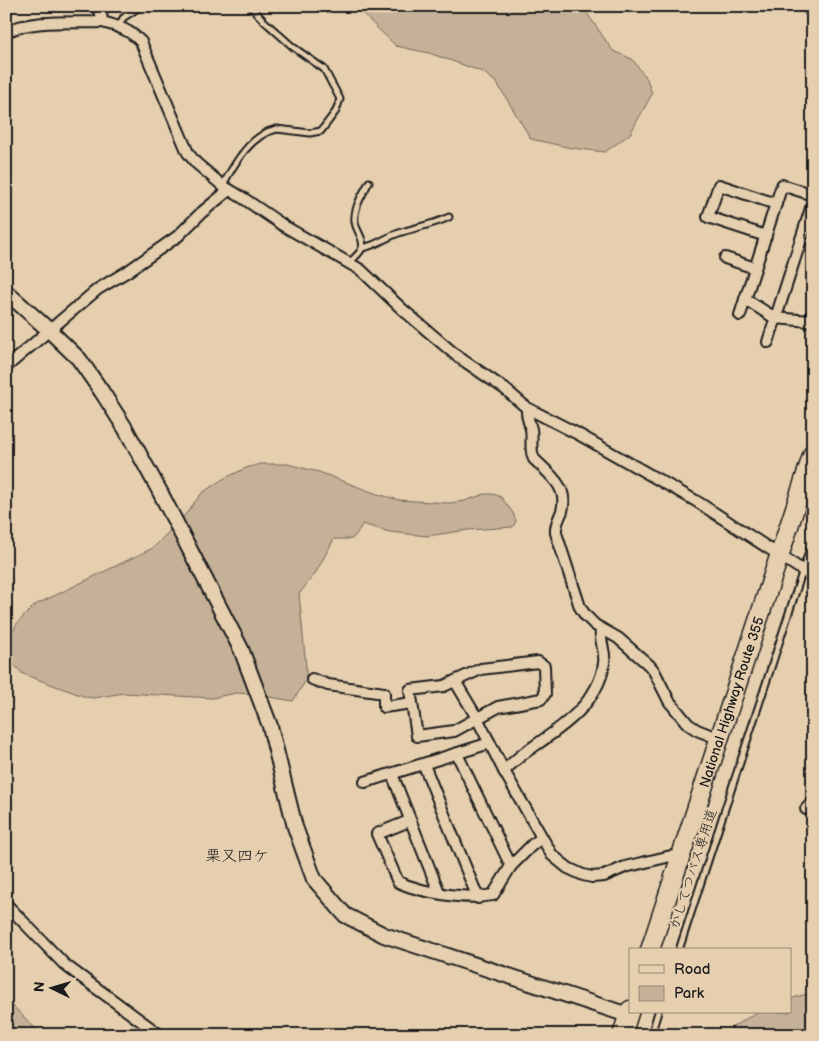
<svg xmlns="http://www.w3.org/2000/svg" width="819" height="1041" viewBox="0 0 819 1041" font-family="'Balsamiq Sans','Klee One',sans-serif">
<rect width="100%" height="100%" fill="#e6cfaf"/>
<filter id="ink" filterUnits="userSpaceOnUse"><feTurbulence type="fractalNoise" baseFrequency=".02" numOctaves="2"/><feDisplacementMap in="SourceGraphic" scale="10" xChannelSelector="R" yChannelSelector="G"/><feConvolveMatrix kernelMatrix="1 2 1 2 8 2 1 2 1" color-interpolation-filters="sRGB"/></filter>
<g filter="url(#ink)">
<g fill="#c5b197" stroke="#70665a">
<polygon points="364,6 582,6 613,51 632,59 647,79 652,94 630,134 605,152 571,148 531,139 497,83 483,72 429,53 396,46 363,14"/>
<polygon points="260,464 287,464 319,472 377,494 399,500 449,503 465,501 484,494 493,494 501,497 513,513 516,521 513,527 468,530 427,536 390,532 362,524 358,532 352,539 334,539 315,574 299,594 306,667 306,680 293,701 252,694 236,693 212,698 124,693 94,698 86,697 23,674 10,661 6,650 8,640 18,622 35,605 153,548 184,516 202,493 223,479 246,468"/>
<polygon points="813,992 813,1035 731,1035 731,1028 757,1012 790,1012 790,999"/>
<polygon points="13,1006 42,1035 6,1035 6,1010"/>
</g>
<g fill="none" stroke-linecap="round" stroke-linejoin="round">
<g stroke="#1c1c1c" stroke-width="9">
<g id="service">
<polyline points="119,26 123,18 141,6"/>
<path d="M223 185C234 164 251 134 277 129L310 133 321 131 336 111 340 99 324 69 293 47 264 21 250 6"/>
<path d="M362 248C376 246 386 237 399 233 416 227 433 225 449 217"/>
<path d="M350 263C353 258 360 254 362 248 365 239 356 231 355 222 353 208 363 194 369 182"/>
<polyline points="679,950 813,539"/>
<polyline points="651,1035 658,1012"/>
</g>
</g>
<g stroke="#1c1c1c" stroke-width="14">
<g id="minor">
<path d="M95 6 101 13 102 22C118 26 130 30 141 42L188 153 196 163 223 186 243 198 284 226 361 270 402 309 457 356 505 389 527 408 578 434 696 501 813 577"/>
<polyline points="806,6 813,14"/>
<path d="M6 32C31 19 74 23 102 22"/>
<polyline points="766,236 708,217 719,185 776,204"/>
<polyline points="725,258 755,268"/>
<polyline points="745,299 775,318 810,321 813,313"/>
<polyline points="740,315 782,185 813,195"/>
<polyline points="768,342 813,202"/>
<polyline points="6,367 98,289 128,271 178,236 201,213 229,190"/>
<path d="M527 408C526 416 529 421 531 429 533 439 529 449 534 459 549 474 569 487 562 511 559 519 555 524 556 533L580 607 585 615 595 625 618 638 649 665 654 671 669 701 688 724 697 730 720 739"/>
<polygon points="538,662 544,666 545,694 541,699 498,707 454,731 417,736 410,690 444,686 481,669"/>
<polyline points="312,679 328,685 384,693 384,707 412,703"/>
<polyline points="455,681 477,718 504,771 552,855 568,868 583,875 592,877 604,876 625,867 671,856 680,858"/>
<polyline points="424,765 478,898"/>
<path d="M504 771C512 763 521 755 530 749 561 728 599 703 604 663 606 651 599 642 601 629"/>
<polyline points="392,774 439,892"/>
<polyline points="365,782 490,743"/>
<polyline points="806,809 813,802"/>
<path d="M409 821 377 834 398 882C423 893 467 900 493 895L511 866 457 754"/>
<polyline points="511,866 533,844 542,838"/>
<polyline points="6,904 65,965 160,1035"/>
</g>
</g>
<g stroke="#1c1c1c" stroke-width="18">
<polyline id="tertiary" points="6,292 50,331 79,359 102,392 125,428 159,490 241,649 270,726 295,827 314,879 345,915 384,935 628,1015"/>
</g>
<g stroke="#1c1c1c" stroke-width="21">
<g id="trunk">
<path id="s1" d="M650 950 813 453"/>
<polyline points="622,1035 630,1010"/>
</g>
</g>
<use href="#service" stroke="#e6cfaf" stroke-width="5"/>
<use href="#minor" stroke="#e6cfaf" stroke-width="10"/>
<use href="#tertiary" stroke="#e6cfaf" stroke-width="14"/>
<use href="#trunk" stroke="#e6cfaf" stroke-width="18"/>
</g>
</g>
<g text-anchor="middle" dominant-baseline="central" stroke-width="4" stroke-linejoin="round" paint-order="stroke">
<g font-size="14" fill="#1c1c1c" stroke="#e6cfaf">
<text stroke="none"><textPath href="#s1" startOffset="261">National Highway Route 355</textPath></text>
<text transform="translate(693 869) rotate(-72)">かしてつバス専用道</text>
</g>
<g font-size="16" fill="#1c1c1c" stroke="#e6cfaf">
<text x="237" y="856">栗又四ケ</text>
</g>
</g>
<rect width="819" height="1041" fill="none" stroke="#e6cfaf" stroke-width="25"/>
<rect x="12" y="12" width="794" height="1016" fill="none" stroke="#1c1c1c" stroke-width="2" filter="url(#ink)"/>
<rect x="629" y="948" width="162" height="65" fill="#e6cfaf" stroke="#958774"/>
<rect x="639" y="965" width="25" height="8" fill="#e6cfaf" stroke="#958774"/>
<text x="674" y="974" font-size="15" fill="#1c1c1c">Road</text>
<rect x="639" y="986" width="25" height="15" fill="#c5b197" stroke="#958774"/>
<text x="674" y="998" font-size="15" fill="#1c1c1c">Park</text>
<g transform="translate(52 988) rotate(275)" stroke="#e6cfaf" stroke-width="4" paint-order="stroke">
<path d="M0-4L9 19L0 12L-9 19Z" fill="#1c1c1c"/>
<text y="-8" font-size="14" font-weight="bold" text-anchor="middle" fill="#1c1c1c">N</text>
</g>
</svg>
